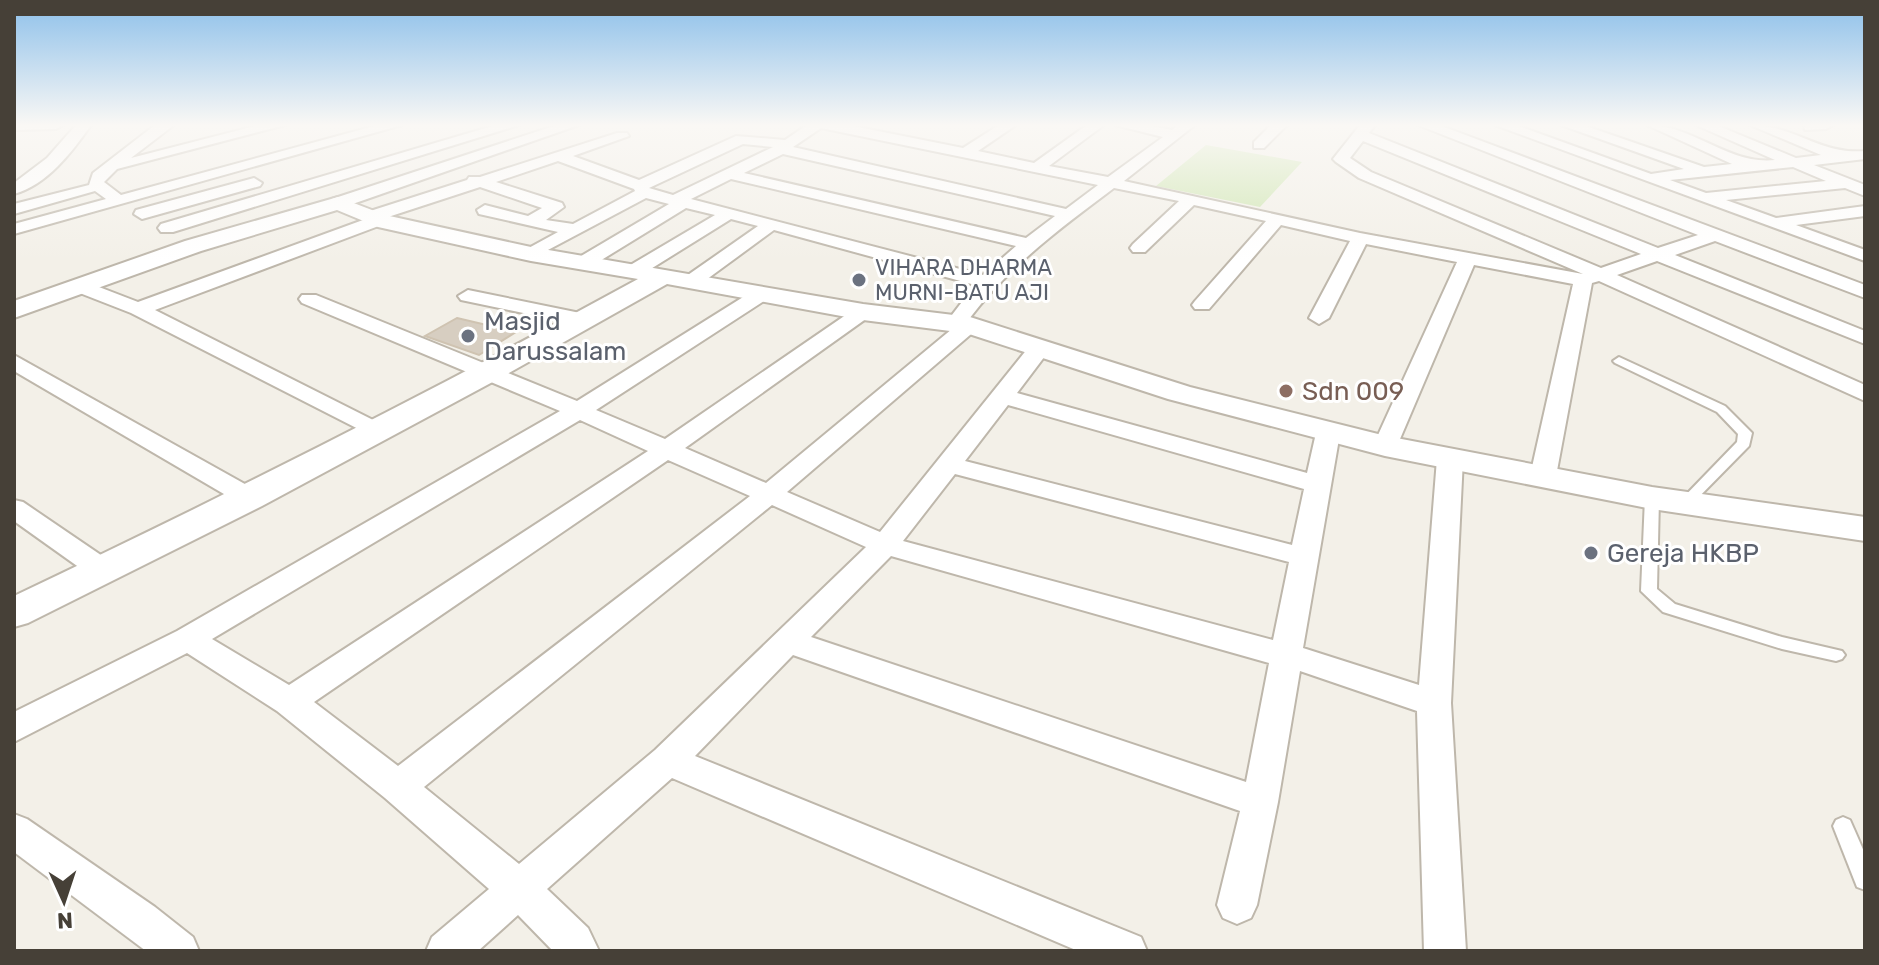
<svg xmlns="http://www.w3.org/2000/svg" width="1879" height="965" viewBox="0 0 1879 965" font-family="Rubik,sans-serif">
<rect width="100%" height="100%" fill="#f3f0e8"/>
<polygon fill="#cfe6b2" points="1206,145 1302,162 1260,207 1156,186"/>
<polygon fill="#d7cec1" stroke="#cfc3b1" stroke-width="2" points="457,318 516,332 479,355 425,336"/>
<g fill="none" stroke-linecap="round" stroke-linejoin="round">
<g stroke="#beb7ab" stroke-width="4">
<g id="service">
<polygon points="1619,357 1725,406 1752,433 1749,446 1690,506 1680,506 1678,503 1737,442 1738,434 1717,412 1615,363 1613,361"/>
<polygon points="1652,494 1659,498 1657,589 1675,604 1782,637 1842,651 1845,655 1842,659 1836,661 1782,649 1663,612 1641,591 1645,498"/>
<polygon points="1843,817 1850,820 1865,854 1865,890 1857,887 1833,826 1836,820"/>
</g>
</g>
<g stroke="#beb7ab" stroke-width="4">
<g id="minor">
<polygon points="14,125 63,125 56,129 14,130"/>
<path d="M76 125H91C72 152 47 185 14 194V183L47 158Z"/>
<polygon points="155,125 174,125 131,158 259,125 285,125 117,169 104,182 121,195 378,125 402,125 14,234 14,224 106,199 95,191 14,214 14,204 89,185 93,173"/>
<polygon points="496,125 519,125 173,232 161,232 158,228 161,224"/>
<polygon points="557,125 579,125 344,207 338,208 330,203 332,199"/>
<path d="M807 125H848L963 148 999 125H1016L978 151 1034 163 1087 125H1104L1049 166 1108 177 1163 137 1115 125H1147L1172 130 1178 125H1195L1124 181 1360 233 1583 274 1359 178 1336 162 1333 159 1360 125H1375L1369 133 1658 248 1698 235 1418 125H1439L1865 285V298L1715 241 1675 255 1865 331V344L1657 261 1617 275 1865 385V401L1599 281 1592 283 1556 476 1552 481H1534L1530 476 1573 284 1474 265 1397 446 1394 451H1376L1373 446 1457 262 1366 244 1329 318 1319 324 1309 318 1350 241 1281 225 1209 309H1195L1192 305 1195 301 1266 221 1194 205 1145 252H1133L1130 248 1133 244 1179 201 1114 188C1062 227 1010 265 969 319L977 321 980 325 977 329 787 492 880 532 1032 343 1040 342 1051 348 1017 393 1307 473 1316 433 1319 428H1337L1340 433 1303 648 1419 685 1437 459 1441 454H1459L1463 459 1451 703 1466 951H1424L1417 711 1300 671 1278 802 1257 905 1251 918 1237 924 1223 918 1217 905 1240 811 793 655 695 756 1141 937 1147 951H1078L672 778 547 889 588 928 599 951H553L518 915 478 951H426L432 937 489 889 385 798 277 711 187 653 14 742V712L177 631 560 411 302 303 299 299 302 295H316L577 401 756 289H770L773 293 770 297 596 410 665 439 856 308H870L873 312 870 316 685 448 766 483 952 329 945 324 975 285 774 230 699 285H685L682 281 685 277 758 226 731 219 641 275H627L625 271 627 267 715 215 686 208 590 267H576L574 263 576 259 669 204 646 198 531 259 525 258 522 254 525 250 558 232 479 214 477 210 485 205 528 216 542 208 480 187 385 218 384 224 155 310 385 426 388 431 385 436 376 438 131 313 72 290 69 286 72 282H86L138 302 363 220 364 213 467 180 469 177H480L617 133H627L629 136 573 156 639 180 736 136 785 140ZM821 128 1098 185 1066 209 793 147ZM1363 141 1641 254 1601 268 1371 172 1350 158ZM743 144 773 147 673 195 649 188ZM783 154 1055 216 1026 238 744 173ZM558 161 634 189 635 191 573 224 546 220 564 207 562 203 496 182ZM731 179 1016 246 983 275 691 199ZM1008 405 1304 489 1292 545 965 461ZM580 420 648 451 289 685 212 639ZM668 460 750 496 398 766 314 702ZM955 474 1289 562 1273 640 903 541ZM772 505 866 547 655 750 519 864 424 787ZM891 556 1269 663 1246 782 811 637Z"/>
<polygon points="1271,125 1287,125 1264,148 1254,148 1254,142"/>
<path d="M1495 125H1516L1651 174 1684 169 1561 125H1583L1704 167 1732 164 1647 125C1694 125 1728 165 1775 160L1696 125H1716L1796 158 1821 155 1750 125C1795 125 1820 155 1865 151V159L1814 165 1865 185V196L1845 188 1726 200 1776 218 1865 206V216L1796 225 1865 250V261ZM1793 167 1826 181 1706 193 1670 180Z"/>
<polygon points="1804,125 1833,125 1826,129 1805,130"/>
<polygon points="254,178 262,183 260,186 142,219 134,214 136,210"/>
<polygon points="468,290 585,314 595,320 585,326 461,300 458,296"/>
<polygon points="14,355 259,492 263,498 259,504 241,504 14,371"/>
<polygon points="14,500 23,502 114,564 119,571 114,578 104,581 94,578 14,521"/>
<polygon points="14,814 27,819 155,907 193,937 199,951 146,951 14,852"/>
</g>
</g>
<g stroke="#beb7ab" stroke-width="4">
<path id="tertiary" d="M338 197 385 215 531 247 863 304 970 317 1190 387 1386 436 1652 487 1865 517V541L1652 509 1385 456 1168 399 966 333 863 320 667 284 500 378 262 506 28 623 14 627V596C225 496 433 391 638 279L531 261 378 227 337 210 201 251 14 318V301L185 241Z"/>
</g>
<use href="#service" fill="#fff" fill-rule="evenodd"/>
<use href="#minor" fill="#fff" fill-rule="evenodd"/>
<use href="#tertiary" fill="#fff" fill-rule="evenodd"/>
</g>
<linearGradient id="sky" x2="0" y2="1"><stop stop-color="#8dc0ea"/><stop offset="0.48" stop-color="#faf8f5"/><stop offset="1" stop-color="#faf8f5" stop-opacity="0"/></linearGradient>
<rect width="1879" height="261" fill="url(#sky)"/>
<g fill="#6b7280" stroke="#fff" stroke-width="3">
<circle cx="859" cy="280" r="8"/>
<circle cx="468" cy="336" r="8"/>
<circle cx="1591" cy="553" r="8"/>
</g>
<circle fill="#8d6e63" stroke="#fff" stroke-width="3" cx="1286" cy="391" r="8"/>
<g text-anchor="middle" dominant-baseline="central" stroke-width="6" stroke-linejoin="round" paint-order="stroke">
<g font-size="22" fill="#5b616d" stroke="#fff" text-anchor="start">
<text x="875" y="267">VIHARA DHARMA<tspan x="875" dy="25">MURNI-BATU AJI</tspan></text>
</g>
<g font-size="26" fill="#5b616d" stroke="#fff" text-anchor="start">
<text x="484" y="321">Masjid<tspan x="484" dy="30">Darussalam</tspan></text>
<text x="1607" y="553">Gereja HKBP</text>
</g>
<g font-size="26" fill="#785e54" stroke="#fff" text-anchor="start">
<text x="1302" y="391">Sdn 009</text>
</g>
</g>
<rect width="1879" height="965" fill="none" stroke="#464037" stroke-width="32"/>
<g transform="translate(64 901) rotate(177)" stroke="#ffffff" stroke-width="6" paint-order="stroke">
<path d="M0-6L14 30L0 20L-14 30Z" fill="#464037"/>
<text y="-12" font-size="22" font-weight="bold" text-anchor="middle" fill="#464037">N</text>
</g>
</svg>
